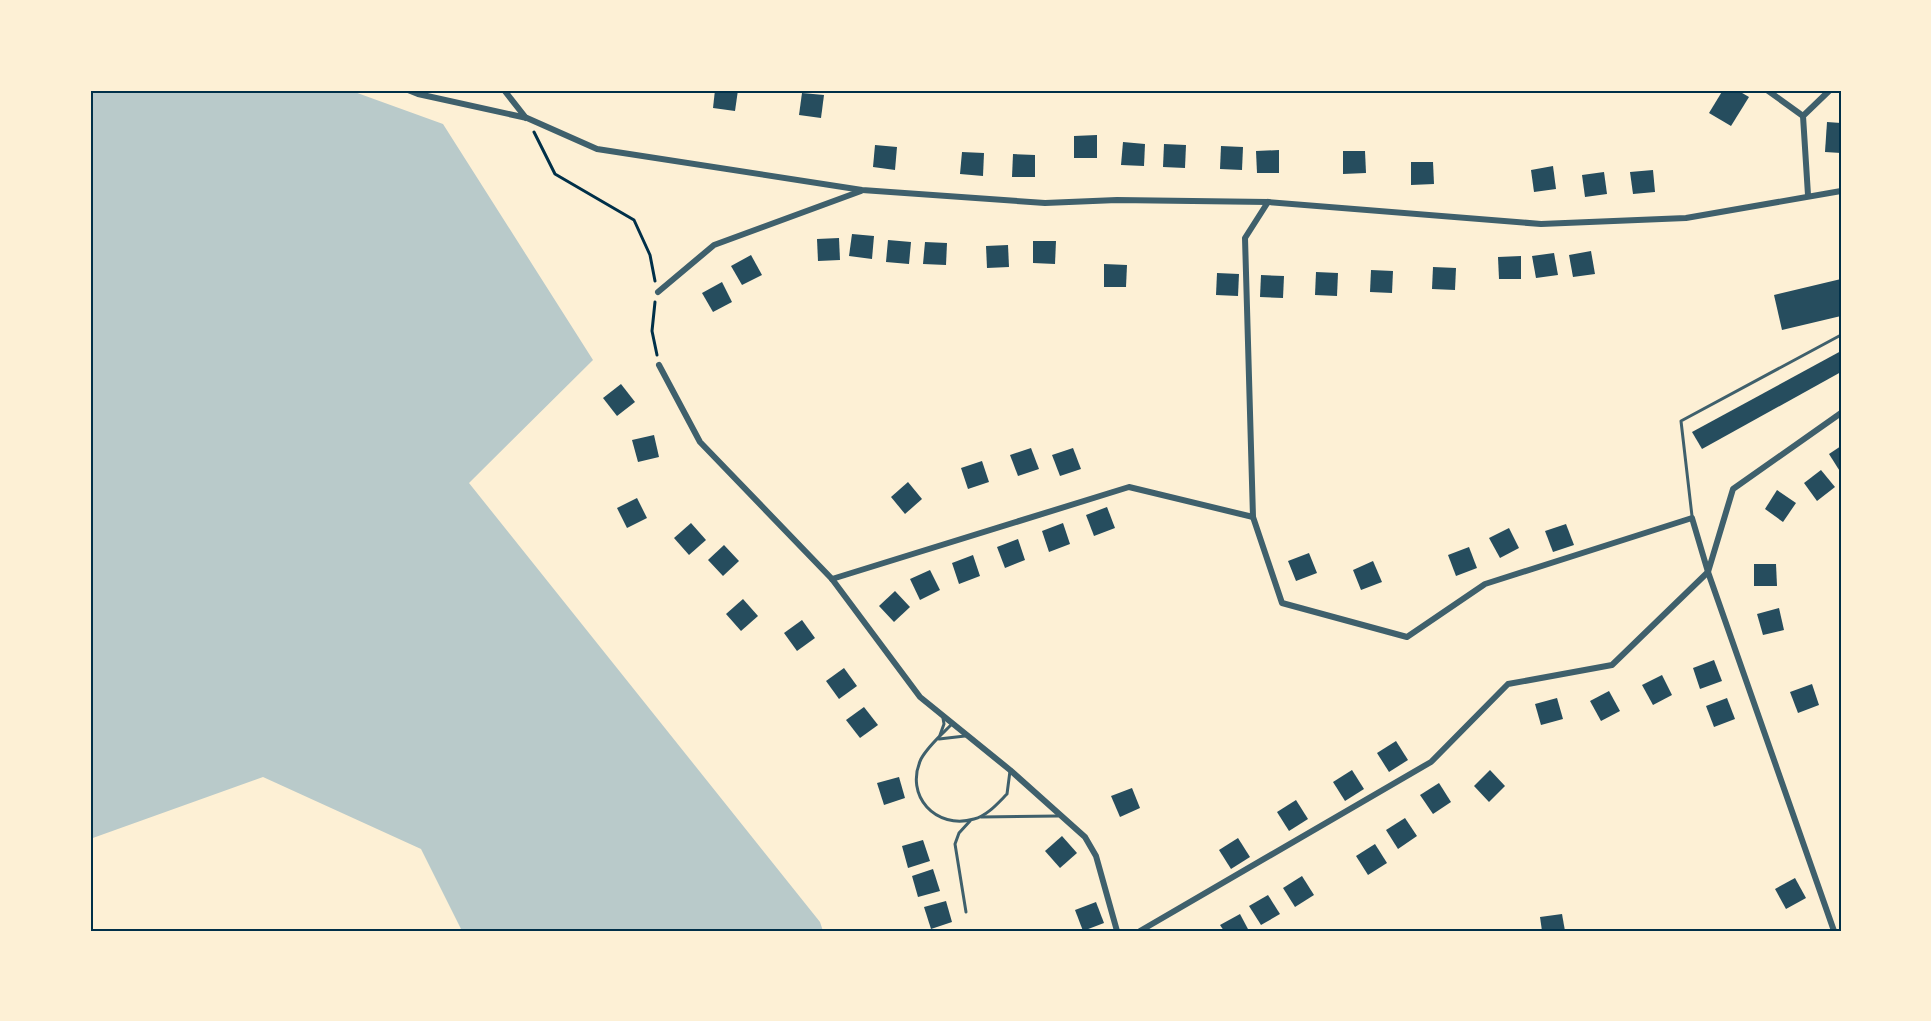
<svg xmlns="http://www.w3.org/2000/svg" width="1931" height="1021" viewBox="0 0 1931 1021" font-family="'Nunito Sans',sans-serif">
<rect width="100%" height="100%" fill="#fdf0d5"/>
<polygon fill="#b9caca" points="90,90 349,90 443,124 593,360 469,483 820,922 823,931 462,931 421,849 263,777 90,839"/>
<g fill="#264d5e">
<polygon points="715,90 738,90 735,111 713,108"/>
<polygon points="1723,90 1737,90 1749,97 1731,126 1709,113"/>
<polygon points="802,93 824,95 821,118 799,115"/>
<polygon points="1827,122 1841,123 1841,153 1825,152"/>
<polygon points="1097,135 1097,158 1074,158 1074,136"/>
<polygon points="1123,142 1145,144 1144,166 1121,165"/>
<polygon points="1164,144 1186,145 1185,168 1163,167"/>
<polygon points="875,145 897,147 895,170 873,167"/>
<polygon points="1221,146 1243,147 1242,170 1220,169"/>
<polygon points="1279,150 1279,173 1257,173 1256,151"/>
<polygon points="1343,151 1365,151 1366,173 1343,174"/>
<polygon points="962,152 984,153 983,176 960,174"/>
<polygon points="1013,154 1035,155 1035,177 1012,177"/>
<polygon points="1411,162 1433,162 1434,184 1411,185"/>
<polygon points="1553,166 1556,189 1534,192 1531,170"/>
<polygon points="1653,170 1655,192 1633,194 1630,172"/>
<polygon points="1604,172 1607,194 1585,197 1582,175"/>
<polygon points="852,234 874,236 872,259 849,256"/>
<polygon points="839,238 840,260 818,261 817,239"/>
<polygon points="888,240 911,242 909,264 886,262"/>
<polygon points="1033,241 1056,241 1055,264 1033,263"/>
<polygon points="925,242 947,243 946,265 923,264"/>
<polygon points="1008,245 1009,267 987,268 986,246"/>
<polygon points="1591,251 1595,274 1573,277 1569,255"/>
<polygon points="1554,253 1558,275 1536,278 1532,256"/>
<polygon points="751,255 762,275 742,285 731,266"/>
<polygon points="1521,256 1521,279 1499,279 1498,257"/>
<polygon points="1104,264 1127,265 1126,287 1104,287"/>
<polygon points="1433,267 1456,268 1455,290 1432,289"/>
<polygon points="1371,270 1393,271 1392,293 1370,292"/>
<polygon points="1316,272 1338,273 1337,296 1315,295"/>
<polygon points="1217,273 1239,274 1238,296 1216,295"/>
<polygon points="1261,275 1284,276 1283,298 1260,297"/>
<polygon points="1841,279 1841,316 1782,330 1774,295"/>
<polygon points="722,282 732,302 713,312 702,293"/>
<polygon points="1841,351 1841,372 1702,449 1692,432"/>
<polygon points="621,384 635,402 617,416 603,398"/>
<polygon points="654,435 659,457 638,462 632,440"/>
<polygon points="1841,446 1841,473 1829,454"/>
<polygon points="1031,448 1039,469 1018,476 1010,455"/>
<polygon points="1073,448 1081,469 1060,476 1052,455"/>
<polygon points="982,461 989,482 968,489 961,468"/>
<polygon points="1821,470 1835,487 1817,501 1804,483"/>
<polygon points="908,482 922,499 905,514 891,497"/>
<polygon points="1777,490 1796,503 1783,522 1765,509"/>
<polygon points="637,498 647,518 627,528 617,508"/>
<polygon points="1107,507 1115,528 1094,536 1086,515"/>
<polygon points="691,523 706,540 689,555 674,538"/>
<polygon points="1063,523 1070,544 1049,552 1042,531"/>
<polygon points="1566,524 1574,545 1553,552 1545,531"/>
<polygon points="1509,528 1519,548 1500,558 1489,538"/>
<polygon points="1018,539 1025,560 1005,568 997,547"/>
<polygon points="724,545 739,561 723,576 708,560"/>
<polygon points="1469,547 1477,568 1456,576 1448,555"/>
<polygon points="1309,553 1317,573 1296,581 1288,561"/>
<polygon points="973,555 980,576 959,584 952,563"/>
<polygon points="1373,561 1382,582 1361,590 1353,570"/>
<polygon points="1754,564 1776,564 1777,586 1754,586"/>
<polygon points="930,570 940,590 920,600 910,579"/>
<polygon points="895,591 910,607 894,622 879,606"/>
<polygon points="743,599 758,616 741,631 726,614"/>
<polygon points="1779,608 1784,630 1763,635 1757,614"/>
<polygon points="802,620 815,638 797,651 784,633"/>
<polygon points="1714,660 1722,681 1700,689 1693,668"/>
<polygon points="844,668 857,686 839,699 826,681"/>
<polygon points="1662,675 1672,695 1653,705 1642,685"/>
<polygon points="1812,684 1819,705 1798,713 1790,692"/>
<polygon points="1609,691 1620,711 1601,721 1590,701"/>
<polygon points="1557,698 1563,719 1541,725 1535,704"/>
<polygon points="1727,698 1735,719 1714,727 1706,706"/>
<polygon points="864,707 878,725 860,738 846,720"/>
<polygon points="1396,741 1408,760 1389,772 1377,753"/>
<polygon points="1352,770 1364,789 1345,801 1333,782"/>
<polygon points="1490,770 1505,786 1489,802 1474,786"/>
<polygon points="899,777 905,798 884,805 877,783"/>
<polygon points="1439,783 1451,802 1433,814 1420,795"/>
<polygon points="1132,788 1140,808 1120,817 1111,796"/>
<polygon points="1296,800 1308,819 1289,831 1277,812"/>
<polygon points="1405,818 1417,836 1398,849 1386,830"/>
<polygon points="1062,836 1077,853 1060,868 1045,851"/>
<polygon points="1238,838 1250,857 1231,869 1219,850"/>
<polygon points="923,840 930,861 908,868 902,846"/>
<polygon points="1375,844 1387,863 1368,875 1356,856"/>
<polygon points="933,869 940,891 918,897 912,876"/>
<polygon points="1302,876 1314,895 1295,907 1283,888"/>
<polygon points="1795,878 1806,898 1786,909 1775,889"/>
<polygon points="1268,895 1280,914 1261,925 1249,906"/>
<polygon points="946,901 952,922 931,929 924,907"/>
<polygon points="1096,902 1104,923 1083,931 1075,910"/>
<polygon points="1240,914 1249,931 1224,931 1220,925"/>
<polygon points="1562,914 1565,931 1542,931 1540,917"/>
</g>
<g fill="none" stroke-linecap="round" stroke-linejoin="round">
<g stroke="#003049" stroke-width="3">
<polyline points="534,132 555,174 634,220 650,255 655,281"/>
<polyline points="655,302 652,331 657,355"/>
</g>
<g stroke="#3f606c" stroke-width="3">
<polyline points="1692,516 1681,421 1841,335"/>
<path d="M952 724C941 735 928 746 921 759 904 796 936 830 974 819 987 816 998 803 1007 794L1010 771"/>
<polyline points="940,735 944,724 943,718"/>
<polyline points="939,739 965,736"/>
<polyline points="981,817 1058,816"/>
<polyline points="966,912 955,844 959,833 970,821"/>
</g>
<g stroke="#3f606c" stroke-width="6">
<polyline points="408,90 418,94 527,118 597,149 862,190 1045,203 1117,200 1268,202 1541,224 1686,218 1841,191"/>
<polyline points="504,90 526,118"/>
<polyline points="1767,90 1803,116"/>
<polyline points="1808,195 1803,116 1830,90"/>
<polyline points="1268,202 1245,238 1253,517 1282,603 1407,637 1485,584 1692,518 1708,572 1834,931"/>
<polyline points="658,292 714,245 861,191"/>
<polyline points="659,365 700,442 832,579 920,697 1010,770 1085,837 1096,856 1117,931"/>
<polyline points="832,579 1129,487 1253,517"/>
<polyline points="1140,931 1431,762 1508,684 1612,665 1708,572 1733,489 1841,413"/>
</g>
</g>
<rect width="1931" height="1021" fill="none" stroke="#fdf0d5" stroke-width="183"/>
<rect x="92" y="92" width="1748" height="838" fill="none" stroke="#003049" stroke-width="2"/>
</svg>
